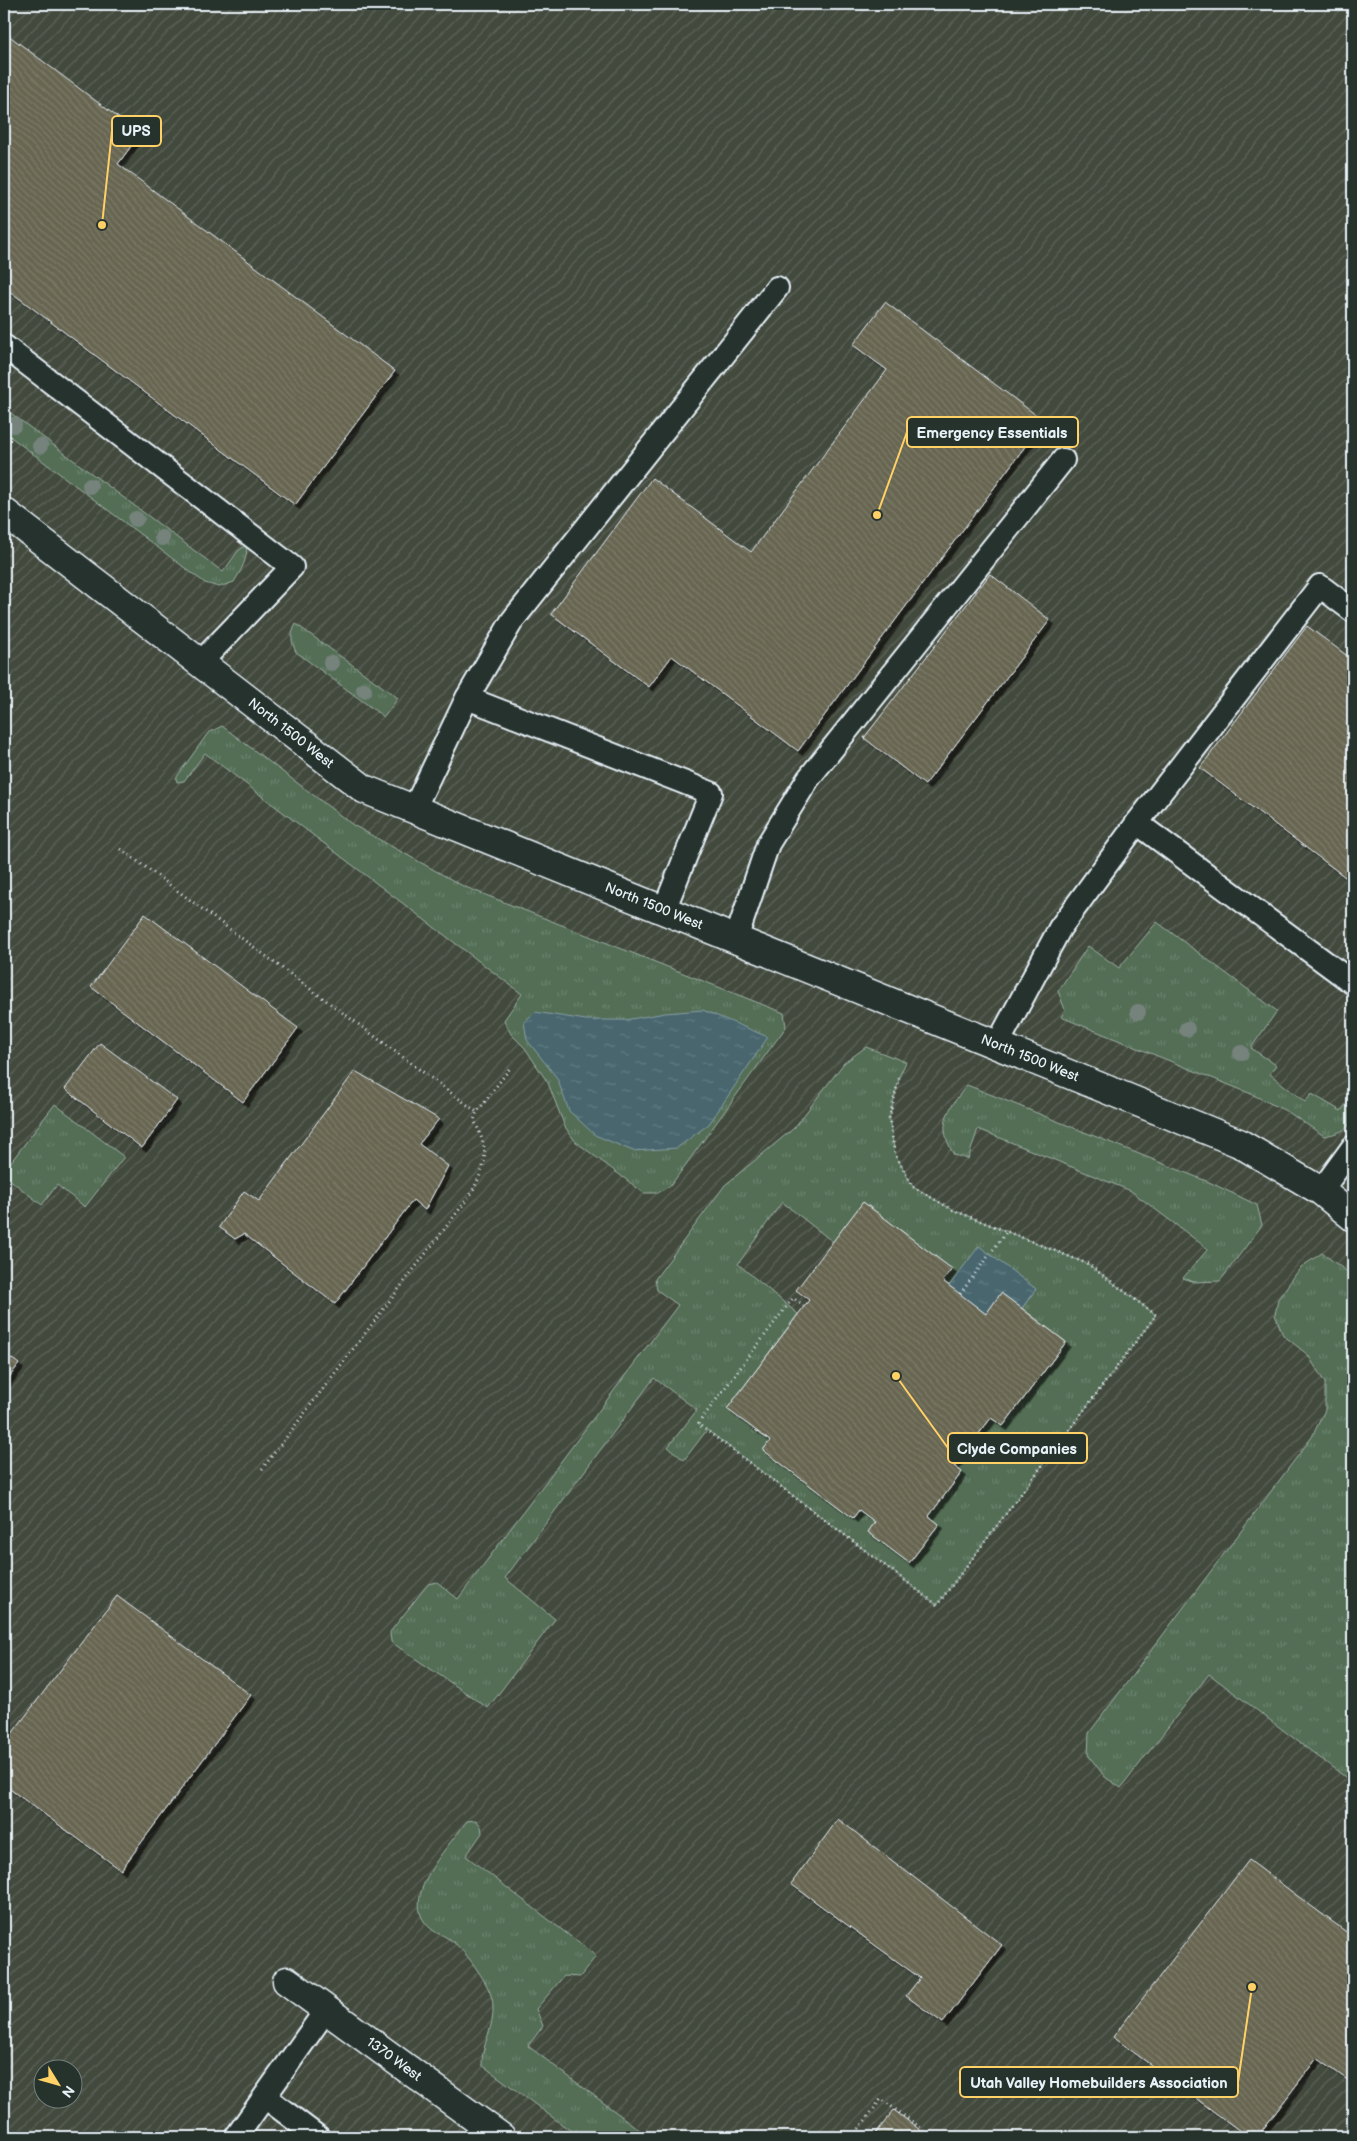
<svg xmlns="http://www.w3.org/2000/svg" width="1357" height="2141" viewBox="0 0 1357 2141" font-family="'Balsamiq Sans',sans-serif">
<defs>
<pattern id="industrial-furrows" width="10" height="10" patternUnits="userSpaceOnUse" patternTransform="scale(1.25)"><rect width="10" height="10" fill="#43493d"/><path d="M-1 1l2-2M0 10L10 0M9 11l2-2" fill="none" stroke="#5e645a"/></pattern>
<pattern id="grass-tufts" width="24" height="20" patternUnits="userSpaceOnUse" patternTransform="scale(1.25)"><rect width="24" height="20" fill="#526e55"/><path d="M3 7l-1-3M5 7V3M7 7l1-3M15 17l-1-3M17 17v-4M19 17l1-3" fill="none" stroke="#6b836e"/></pattern>
<pattern id="water-ripples" width="26" height="14" patternUnits="userSpaceOnUse" patternTransform="scale(1.25)"><rect width="26" height="14" fill="#48666e"/><path d="M2 4q2-2 4 0t4 0M15 11q2-2 4 0t4 0" fill="none" stroke="#627c83"/></pattern>
<pattern id="building-back-hatch" width="6" height="6" patternUnits="userSpaceOnUse" patternTransform="scale(1.25)"><rect width="6" height="6" fill="#676551"/><path d="M-1 5l2 2M0 0l6 6M5-1l2 2" fill="none" stroke="#7d7c6b"/></pattern>
<filter id="shadow"><feDropShadow dx="4.5" dy="4.5" stdDeviation="0" flood-color="#0009"/></filter>
</defs>
<rect width="100%" height="100%" fill="#333d34"/>
<filter id="ink" filterUnits="userSpaceOnUse"><feTurbulence type="fractalNoise" baseFrequency=".02" numOctaves="2"/><feDisplacementMap in="SourceGraphic" scale="10" xChannelSelector="R" yChannelSelector="G"/><feConvolveMatrix kernelMatrix="1 2 1 2 8 2 1 2 1" color-interpolation-filters="sRGB"/></filter>
<g filter="url(#ink)">
<path fill="url(#industrial-furrows)" fill-rule="evenodd" d="M4 4H1353V2137H4ZM42 2068H72V2098H42Z"/>
<g fill="url(#grass-tufts)" stroke="#9db0a6" fill-rule="evenodd">
<path d="M4 408 223 572 238 551 246 545C249 558 240 572 234 582L219 587 205 583 4 432Z"/>
<path d="M296 624 398 698 384 717 296 652C291 641 290 635 296 624Z"/>
<polygon points="222,726 353,825 463,886 784,1013 786,1027 671,1185 658,1193 644,1193 576,1142 565,1127 548,1083 525,1048 511,1034 504,1020 522,994 205,753 184,781 177,782 176,778 208,733"/>
<path d="M1157 922 1277 1011 1251 1048 1276 1065 1270 1074 1305 1102 1312 1094 1341 1111 1353 1096C1353 1123 1353 1131 1324 1136L1288 1112 1249 1093 1061 1017 1065 1010 1058 991 1088 946 1119 968Z"/>
<path d="M866 1047 906 1062 900 1075 889 1119 895 1154 913 1187 953 1210 1088 1264 1156 1315 937 1605 707 1430 684 1460 668 1447 697 1410 654 1378 505 1578 555 1619 488 1708 391 1642 390 1632 428 1584 437 1582 458 1599 678 1305 657 1290 655 1279 725 1185 794 1128 844 1063ZM782 1202 833 1242 863 1202 952 1269 943 1281 949 1286 979 1247 1036 1289 1022 1308 1066 1342 1003 1426 991 1418 954 1466 962 1472 929 1516 939 1524 909 1563 868 1532 875 1522 859 1510 852 1517 763 1450 770 1441 727 1409 798 1314 738 1264Z"/>
<path d="M967 1085 1209 1182 1257 1205 1262 1225 1220 1281 1194 1282 1183 1278 1208 1249 1131 1191 978 1129 968 1159 954 1155C936 1124 947 1111 967 1085Z"/>
<polygon points="55,1104 124,1157 85,1207 57,1185 42,1205 4,1175 4,1171"/>
<polygon points="1322,1253 1353,1276 1353,1783 1209,1674 1121,1788 1105,1777 1088,1755 1089,1733 1312,1437 1325,1410 1325,1383 1308,1355 1283,1335 1275,1315 1278,1299 1301,1267"/>
<path d="M476 1820 481 1826 482 1833 466 1856 596 1956 580 1977 564 1976 536 2009 543 2026 528 2046 649 2137H579L482 2065C481 2045 495 2026 493 2006 493 1994 484 1980 478 1971 469 1958 459 1944 444 1936 441 1934 437 1934 434 1931 393 1903 448 1847 467 1821Z"/>
</g>
<g fill="url(#water-ripples)" stroke="#889ea5">
<polygon points="703,1010 768,1037 709,1124 677,1148 633,1151 595,1135 569,1111 557,1078 527,1040 524,1022 535,1012 586,1020 625,1020 665,1013"/>
<polygon points="979,1246 1036,1289 1022,1308 1001,1293 986,1314 949,1286"/>
</g>
<g fill="url(#building-back-hatch)" stroke="#e8f1f8" filter="url(#shadow)">
<polygon points="4,32 140,134 118,164 395,371 295,505 4,287"/>
<polygon points="885,302 1044,421 798,751 672,656 649,687 551,614 652,478 751,552 887,370 853,345"/>
<polygon points="990,574 1050,620 925,785 864,738"/>
<polygon points="1307,626 1353,660 1353,883 1200,768"/>
<polygon points="145,914 298,1028 243,1102 91,987"/>
<polygon points="100,1043 177,1100 142,1148 65,1089"/>
<polygon points="355,1071 439,1119 419,1144 448,1166 425,1210 413,1200 335,1304 244,1234 235,1239 219,1227 244,1191 259,1201"/>
<polygon points="863,1202 952,1269 943,1281 986,1314 1001,1293 1066,1342 1003,1426 991,1418 954,1466 962,1472 929,1516 939,1524 909,1563 868,1532 875,1522 859,1510 853,1518 763,1450 770,1441 727,1409 809,1300 796,1290"/>
<polygon points="4,1353 19,1364 4,1384"/>
<polygon points="117,1596 251,1695 121,1870 4,1785 4,1744"/>
<polygon points="838,1819 1002,1945 943,2023 906,1996 920,1978 791,1884"/>
<polygon points="1249,1860 1353,1937 1353,2084 1317,2058 1257,2137 1248,2137 1113,2037"/>
<polygon points="894,2110 929,2137 873,2137"/>
</g>
<g fill="none" stroke-linecap="round" stroke-linejoin="round">
<g stroke="#e8f1f8" stroke-width="26">
<g id="lane">
<polyline points="4,346 292,567 200,663"/>
<polyline points="467,698 512,621 777,288"/>
<polyline points="414,809 467,698 711,793 664,910"/>
<polyline points="1137,823 1353,983"/>
<polyline points="736,939 768,844 808,779 1063,460"/>
<polyline points="997,1045 1060,928 1137,823 1320,586 1353,611"/>
<polyline points="1321,1191 1353,1147"/>
<polyline points="265,2097 318,2137"/>
<polyline points="236,2137 326,2010"/>
</g>
</g>
<g stroke="#e8f1f8" stroke-width="31">
<polyline id="street" points="287,1981 501,2137"/>
</g>
<g stroke="#e8f1f8" stroke-width="31">
<polyline id="secondary" points="4,512 364,789 1239,1143 1321,1191 1353,1217"/>
</g>
<g stroke="#e8f1f8" stroke-width="3" stroke-dasharray="1 4" stroke-linecap="butt">
<polyline points="121,849 477,1112"/>
<polyline points="960,1294 1007,1231"/>
<polyline points="804,1306 793,1298 698,1424 937,1605 1156,1315 1088,1264 953,1210 913,1187 895,1154 889,1119 900,1075"/>
<path d="M262 1469 471 1194C487 1163 490 1153 474 1120L477 1112 510 1068"/>
<polyline points="853,2137 881,2099 933,2137"/>
</g>
<use href="#lane" stroke="#26332d" stroke-width="22"/>
<use href="#street" stroke="#26332d" stroke-width="28"/>
<use href="#secondary" stroke="#26332d" stroke-width="28"/>
</g>
<g fill="#76837c">
<circle cx="14" cy="425" r="8"/>
<circle cx="40" cy="446" r="8"/>
<circle cx="90" cy="486" r="8"/>
<circle cx="136" cy="519" r="8"/>
<circle cx="162" cy="538" r="8"/>
<circle cx="331" cy="663" r="8"/>
<circle cx="364" cy="690" r="8"/>
<circle cx="1138" cy="1012" r="8"/>
<circle cx="1187" cy="1029" r="8"/>
<circle cx="1241" cy="1053" r="8"/>
</g>
</g>
<g text-anchor="middle" dominant-baseline="central" stroke-width="5" stroke-linejoin="round" paint-order="stroke">
<g font-size="14" fill="#e8f1f8" stroke="#26332d">
<text transform="translate(291 733) rotate(38)">North 1500 West</text>
<text transform="translate(654 906) rotate(22)">North 1500 West</text>
<text transform="translate(1030 1058) rotate(22)">North 1500 West</text>
<text transform="translate(394 2059) rotate(36)">1370 West</text>
</g>
</g>
<path fill="none" stroke="#ffd166" stroke-width="2" d="M102 225L112 131M877 515L907 432M896 1376L948 1448M1252 1987L1238 2082"/>
<g fill="#ffd166" stroke="#26332d" stroke-width="2">
<circle cx="102" cy="225" r="5"/>
<circle cx="877" cy="515" r="5"/>
<circle cx="896" cy="1376" r="5"/>
<circle cx="1252" cy="1987" r="5"/>
</g>
<g fill="#26332d" stroke="#ffd166" stroke-width="2">
<rect x="112" y="116" width="49" height="30" rx="5"/>
<rect x="907" y="417" width="171" height="30" rx="5"/>
<rect x="948" y="1433" width="139" height="30" rx="5"/>
<rect x="960" y="2067" width="278" height="30" rx="5"/>
</g>
<g font-size="15" text-anchor="middle" font-weight="bold" fill="#e8f1f8">
<text x="136" y="136">UPS</text>
<text x="992" y="438">Emergency Essentials</text>
<text x="1017" y="1454">Clyde Companies</text>
<text x="1099" y="2088">Utah Valley Homebuilders Association</text>
</g>
<rect width="1357" height="2141" fill="none" stroke="#26332d" stroke-width="20"/>
<rect x="10" y="10" width="1337" height="2121" fill="none" stroke="#e8f1f8" stroke-width="2" filter="url(#ink)"/>
<g transform="translate(58 2084) rotate(127)"><circle r="24" fill="#26332d" stroke="#747f7e"/>
<path d="M0-4L9 19L0 12L-9 19Z" fill="#ffd166"/>
<text y="-8" font-size="14" font-weight="bold" text-anchor="middle" fill="#e8f1f8">N</text>
</g>
</svg>
